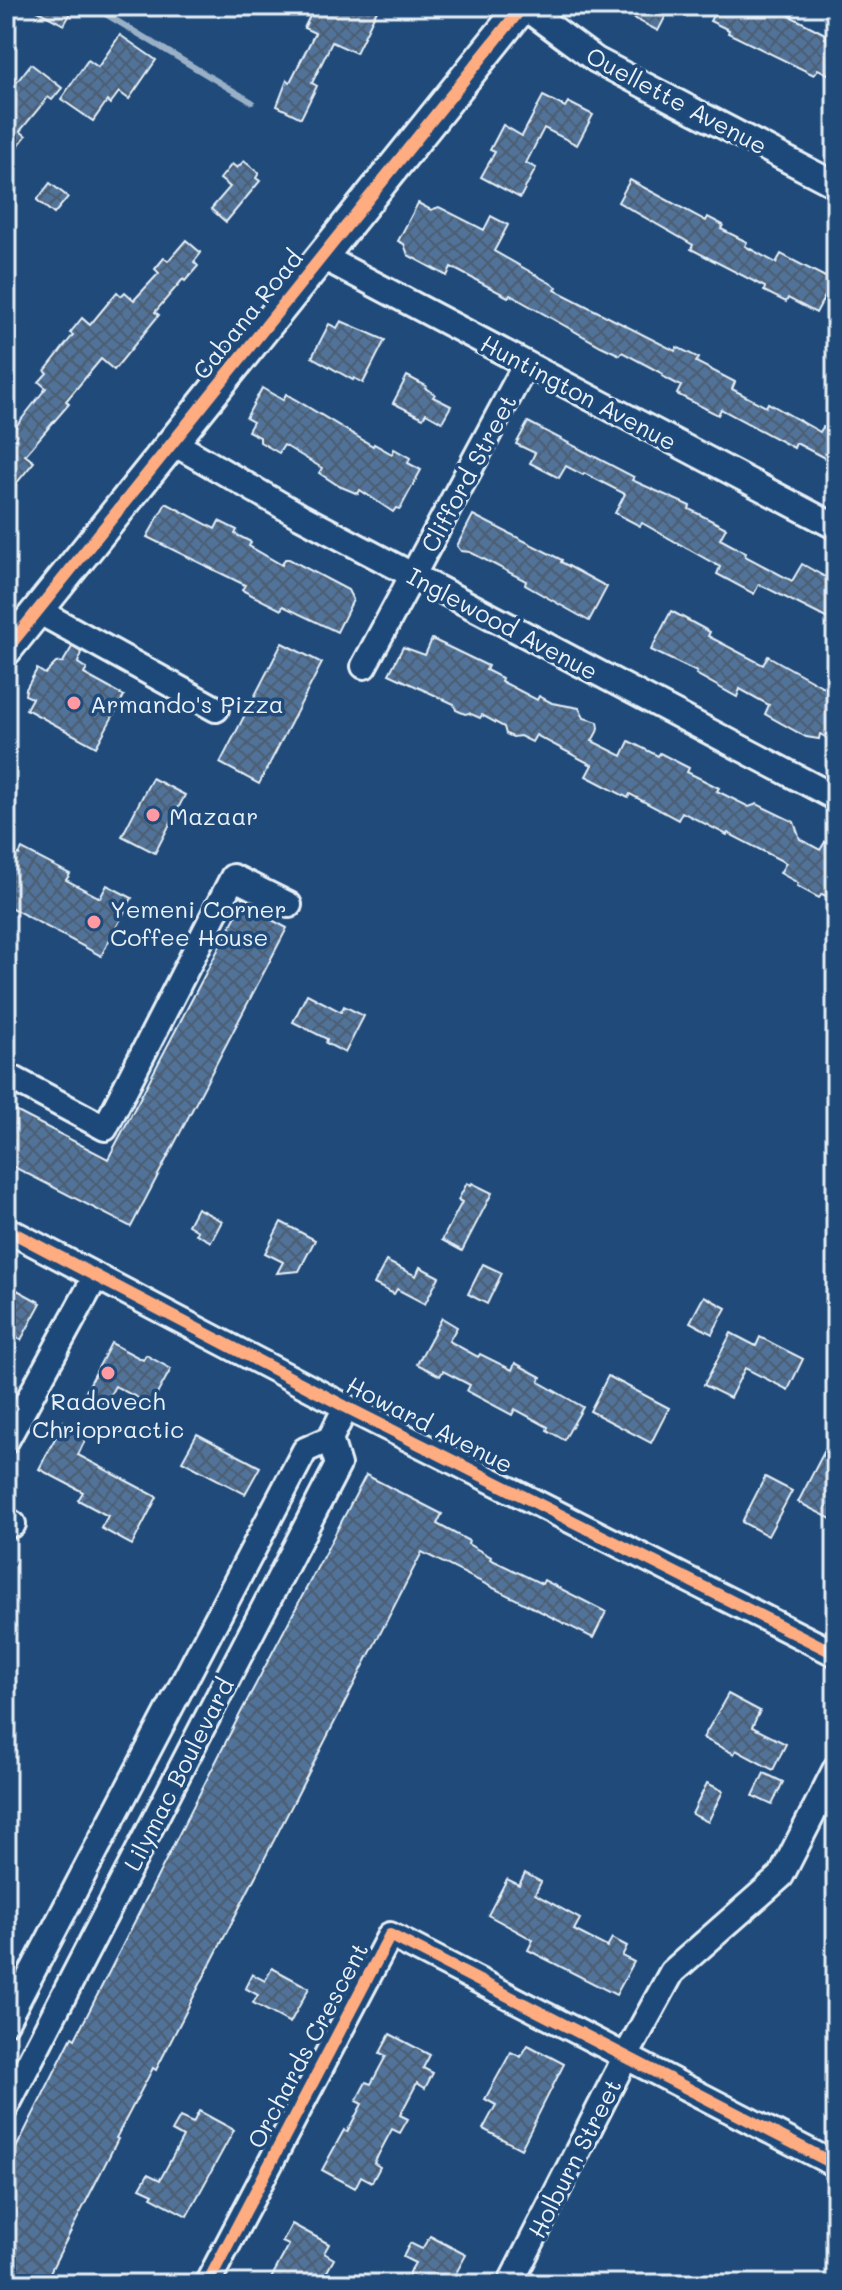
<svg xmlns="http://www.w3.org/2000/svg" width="842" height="2290" viewBox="0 0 842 2290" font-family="Mali,sans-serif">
<defs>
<pattern id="building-cross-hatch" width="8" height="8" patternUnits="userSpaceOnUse" patternTransform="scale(2)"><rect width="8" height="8" fill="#517399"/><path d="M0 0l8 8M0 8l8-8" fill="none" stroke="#4c5e72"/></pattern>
</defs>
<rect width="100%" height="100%" fill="#1f4a7a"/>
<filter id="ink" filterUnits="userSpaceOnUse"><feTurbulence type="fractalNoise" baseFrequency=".0125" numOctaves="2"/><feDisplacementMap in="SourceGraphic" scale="16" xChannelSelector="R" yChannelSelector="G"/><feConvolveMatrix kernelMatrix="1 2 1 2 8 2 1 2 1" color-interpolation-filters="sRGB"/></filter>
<g filter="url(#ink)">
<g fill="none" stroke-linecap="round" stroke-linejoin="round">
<polyline stroke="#9ab0c7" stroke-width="6" points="92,6 252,102"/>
</g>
<g fill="url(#building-cross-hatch)" stroke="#e8f1f8" stroke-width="2">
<polygon points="28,6 62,6 72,11 64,25"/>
<polygon points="315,6 379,6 356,53 332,42 312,83 317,86 301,118 277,106 287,80 290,82 315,33 304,28"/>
<polygon points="637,6 671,6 658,31 632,17"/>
<polygon points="718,6 784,6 793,11 790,16 827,35 825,38 836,43 836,78 818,69 814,75 728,33 729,30 710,21"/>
<polygon points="120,35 156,60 129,99 119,92 110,104 107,101 93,121 61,99 88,60 98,67"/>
<polygon points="31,64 62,88 52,100 48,97 20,131 26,136 6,161 6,75 16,83"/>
<polygon points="543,96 565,107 568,102 593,115 577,145 544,128 526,163 536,168 520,198 481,177 495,152 490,150 503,125 522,136"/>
<polygon points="244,161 259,173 256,178 260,181 226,222 211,209 230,187 220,179 232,164 237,168"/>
<polygon points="630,180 706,221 708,217 723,225 721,229 747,242 745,246 776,263 781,254 833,281 816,313 788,298 786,302 764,291 765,287 691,249 693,245 618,202"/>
<polygon points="50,183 68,197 54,214 37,200"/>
<polygon points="418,203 431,210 439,207 484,230 491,216 508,225 494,251 557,287 555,290 675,351 677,347 699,358 696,362 735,382 732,389 766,407 768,403 820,432 823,427 836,434 836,464 796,443 794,448 721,409 718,415 677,394 681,386 662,376 663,374 622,352 620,355 601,346 510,295 508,297 451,267 447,276 408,255 404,244 398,241"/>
<polygon points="186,240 201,253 194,262 198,266 185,281 183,279 155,312 159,315 114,370 101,359 66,401 69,404 25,455 34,462 6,496 6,439 46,388 39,382 47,373 45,371 73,335 70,333 82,318 90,325 117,292 121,296 125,292 134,300 159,273 155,269 164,258 168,261"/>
<polygon points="341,321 385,340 363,383 354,378 353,380 312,357 329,324 337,328"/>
<polygon points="407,376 426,386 425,388 435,394 433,397 451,406 442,422 426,413 423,418 393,403"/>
<polygon points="262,388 283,400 286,394 373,446 374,444 392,454 394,449 410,458 408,463 421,470 400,509 396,508 393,512 360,490 358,494 339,486 319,473 322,468 284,445 279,453 260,442 260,437 248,431 253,422 246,418"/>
<polygon points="528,422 634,477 632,480 690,506 689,509 726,528 720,539 746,553 745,556 792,581 802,564 836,583 836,623 759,584 754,594 717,574 720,567 642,523 640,526 615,513 625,494 584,473 583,475 566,466 559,478 530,463 535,453 516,444"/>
<polygon points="166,503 215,529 219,521 237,530 235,534 251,542 249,546 282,565 285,559 289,559 348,590 353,600 337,632 283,606 281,610 242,590 245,585 147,537"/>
<polygon points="473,515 562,560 561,562 607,587 589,621 525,585 526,581 470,552 461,551 457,546"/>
<polygon points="671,611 710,632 708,636 763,665 768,656 836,694 836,743 820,734 819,739 806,737 765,714 769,705 740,689 737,697 696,674 697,672 651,650"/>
<polygon points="432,639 488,666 486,670 502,678 501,681 537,700 539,696 552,703 579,708 584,718 598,722 599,728 592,741 622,756 629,741 658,756 660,753 689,768 687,772 719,788 717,791 749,807 757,804 794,822 800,839 820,850 825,842 836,848 836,901 822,894 819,898 797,886 798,883 780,873 786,863 728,833 727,835 682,812 678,820 630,794 628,798 586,776 592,765 536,735 532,742 520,736 513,737 506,734 504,727 482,715 480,718 469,713 465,714 456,710 454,704 389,674 403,647 425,655"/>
<polygon points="282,643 322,663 259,784 220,763"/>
<polygon points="72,647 81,652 78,663 87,669 84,674 124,696 96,747 26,709 32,698 25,695 26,689 37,669 45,674 56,663 63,662"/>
<polygon points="152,778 185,795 155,853 122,836"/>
<polygon points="6,848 19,855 22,849 70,874 66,880 100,898 107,885 132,898 101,956 6,905"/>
<polygon points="242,904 287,928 131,1227 6,1163 6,1106 108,1159"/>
<polygon points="307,994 341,1012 344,1006 364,1016 345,1053 326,1043 327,1039 293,1022"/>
<polygon points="467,1183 471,1185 472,1183 492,1193 462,1251 442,1240 462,1202 458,1200"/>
<polygon points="197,1208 222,1221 211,1242 196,1234 198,1231 188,1225"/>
<polygon points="281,1222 315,1240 299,1271 277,1273 283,1262 265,1253"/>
<polygon points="386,1261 416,1276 420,1267 439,1277 425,1304 397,1289 394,1294 374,1284"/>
<polygon points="483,1264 502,1273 487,1304 468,1294"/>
<polygon points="6,1284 41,1303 21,1340 6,1332"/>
<polygon points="704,1296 726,1308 712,1334 690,1322"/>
<polygon points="442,1318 457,1327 449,1341 478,1357 480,1354 512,1370 515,1363 541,1377 539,1382 583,1407 564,1440 547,1430 548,1427 515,1409 512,1415 467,1391 470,1385 443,1371 440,1376 417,1364"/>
<polygon points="731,1333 756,1346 760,1337 803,1359 788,1390 745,1368 730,1398 704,1385"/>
<polygon points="111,1343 143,1360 146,1355 171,1369 151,1405 115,1386 105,1404 85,1393"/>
<polygon points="608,1376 669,1408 651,1443 590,1411"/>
<polygon points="64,1421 88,1434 78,1455 157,1497 132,1545 101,1528 108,1516 78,1500 83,1492 39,1469"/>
<polygon points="836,1429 836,1510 831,1519 798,1502"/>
<polygon points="197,1434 260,1467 245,1494 182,1461"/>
<polygon points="366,1475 442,1514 437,1524 469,1541 468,1544 491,1557 490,1559 542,1584 544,1580 606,1612 593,1638 422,1552 156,2070 153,2068 116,2138 118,2139 44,2284 6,2284 6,2168 72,2037 75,2039 239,1716"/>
<polygon points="765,1477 792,1491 768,1536 742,1522"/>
<polygon points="728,1694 760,1711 752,1727 786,1744 773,1770 736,1750 734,1754 703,1738"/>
<polygon points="764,1773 783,1782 772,1805 753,1796"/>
<polygon points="707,1783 723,1791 708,1822 692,1814"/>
<polygon points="525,1873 541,1882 535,1894 580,1919 574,1930 607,1947 612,1938 627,1946 622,1956 634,1962 616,1995 528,1950 533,1940 488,1915 507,1879 519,1885"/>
<polygon points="272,1968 309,1988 290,2023 253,2003 258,1995 245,1988 252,1974 265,1981"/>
<polygon points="390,2034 430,2055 423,2068 433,2073 425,2088 417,2083 400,2115 408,2119 400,2133 392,2129 374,2163 380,2167 372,2182 361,2176 355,2188 322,2170 344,2130 347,2132 362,2104 356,2101 366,2082 371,2084 386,2056 380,2053"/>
<polygon points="528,2045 564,2064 521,2149 483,2129 496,2105 485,2099 511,2052 521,2057"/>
<polygon points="199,2111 234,2130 187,2216 151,2197 153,2194 140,2188 148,2174 160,2180 183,2137 172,2131 180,2117 193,2123"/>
<polygon points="292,2224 329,2244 324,2253 334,2259 320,2284 268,2284 289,2245 282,2242"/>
<polygon points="430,2236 466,2255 450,2284 424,2284 408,2275 415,2263 403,2257 410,2243 422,2249"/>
</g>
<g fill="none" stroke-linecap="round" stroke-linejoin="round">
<g stroke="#e8f1f8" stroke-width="30">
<g id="minor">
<polyline points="523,6 596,60 836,185"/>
<polyline points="321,256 836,527"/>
<polyline points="172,442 300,516 836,798"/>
<polyline points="38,611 216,709"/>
<polyline points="364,666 526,364"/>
<polyline points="6,1075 105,1128 233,877 289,905"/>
<polyline points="6,1229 346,1407 836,1654"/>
<polyline points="6,1441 96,1276"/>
<polyline points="6,1520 13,1524"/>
<polyline points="6,2022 305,1450 330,1439 346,1407"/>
<polyline points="6,2107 338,1465 330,1439"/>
<polyline points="207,2284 390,1935 836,2165"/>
<polyline points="510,2284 626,2056 672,1972 781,1876 836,1768"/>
</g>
</g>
<g stroke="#e8f1f8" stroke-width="36">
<polyline id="major" points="6,650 523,6"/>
</g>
<use href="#minor" stroke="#1f4a7a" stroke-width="24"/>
<use href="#major" stroke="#1f4a7a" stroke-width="30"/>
<g stroke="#1f4a7a" stroke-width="17">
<g id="cycleway">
<polyline points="6,650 523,6"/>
<polyline points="6,1229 346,1407 836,1654"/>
<polyline points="207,2284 390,1935 836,2165"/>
</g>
</g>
<use href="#cycleway" stroke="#ffac80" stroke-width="12"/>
</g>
</g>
<g fill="#ff9aa2" stroke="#1f4a7a" stroke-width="3">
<circle cx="74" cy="703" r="8"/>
<circle cx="153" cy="815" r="8"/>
<circle cx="94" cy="922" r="8"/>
<circle cx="108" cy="1373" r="8"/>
</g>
<g text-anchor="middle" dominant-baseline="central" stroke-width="7" stroke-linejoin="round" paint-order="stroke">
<g font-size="24" fill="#e8f1f8" stroke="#1f4a7a">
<text transform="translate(677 100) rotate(28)">Ouellette Avenue</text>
<text transform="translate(247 314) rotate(-51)">Cabana Road</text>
<text transform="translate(579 392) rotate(28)">Huntington Avenue</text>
<text transform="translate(468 473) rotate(-62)">Clifford Street</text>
<text transform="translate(503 623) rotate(28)">Inglewood Avenue</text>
<text transform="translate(430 1424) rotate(27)">Howard Avenue</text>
<text transform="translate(178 1774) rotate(-63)">Lilymac Boulevard</text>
<text transform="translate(307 2045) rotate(-62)">Orchards Crescent</text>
<text transform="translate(574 2158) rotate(-63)">Holburn Street</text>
</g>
<g font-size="24" fill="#e8f1f8" stroke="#1f4a7a" text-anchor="start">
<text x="90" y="703">Armando's Pizza</text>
<text x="169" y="815">Mazaar</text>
<text x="110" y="908">Yemeni Corner<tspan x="110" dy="28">Coffee House</tspan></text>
<text x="108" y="1400" text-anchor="middle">Radovech<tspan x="108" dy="28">Chriopractic</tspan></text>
</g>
</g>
<rect width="842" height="2290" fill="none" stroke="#1f4a7a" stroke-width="32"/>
<rect x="16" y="16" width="810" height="2258" fill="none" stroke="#e8f1f8" stroke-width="3" filter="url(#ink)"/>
</svg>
